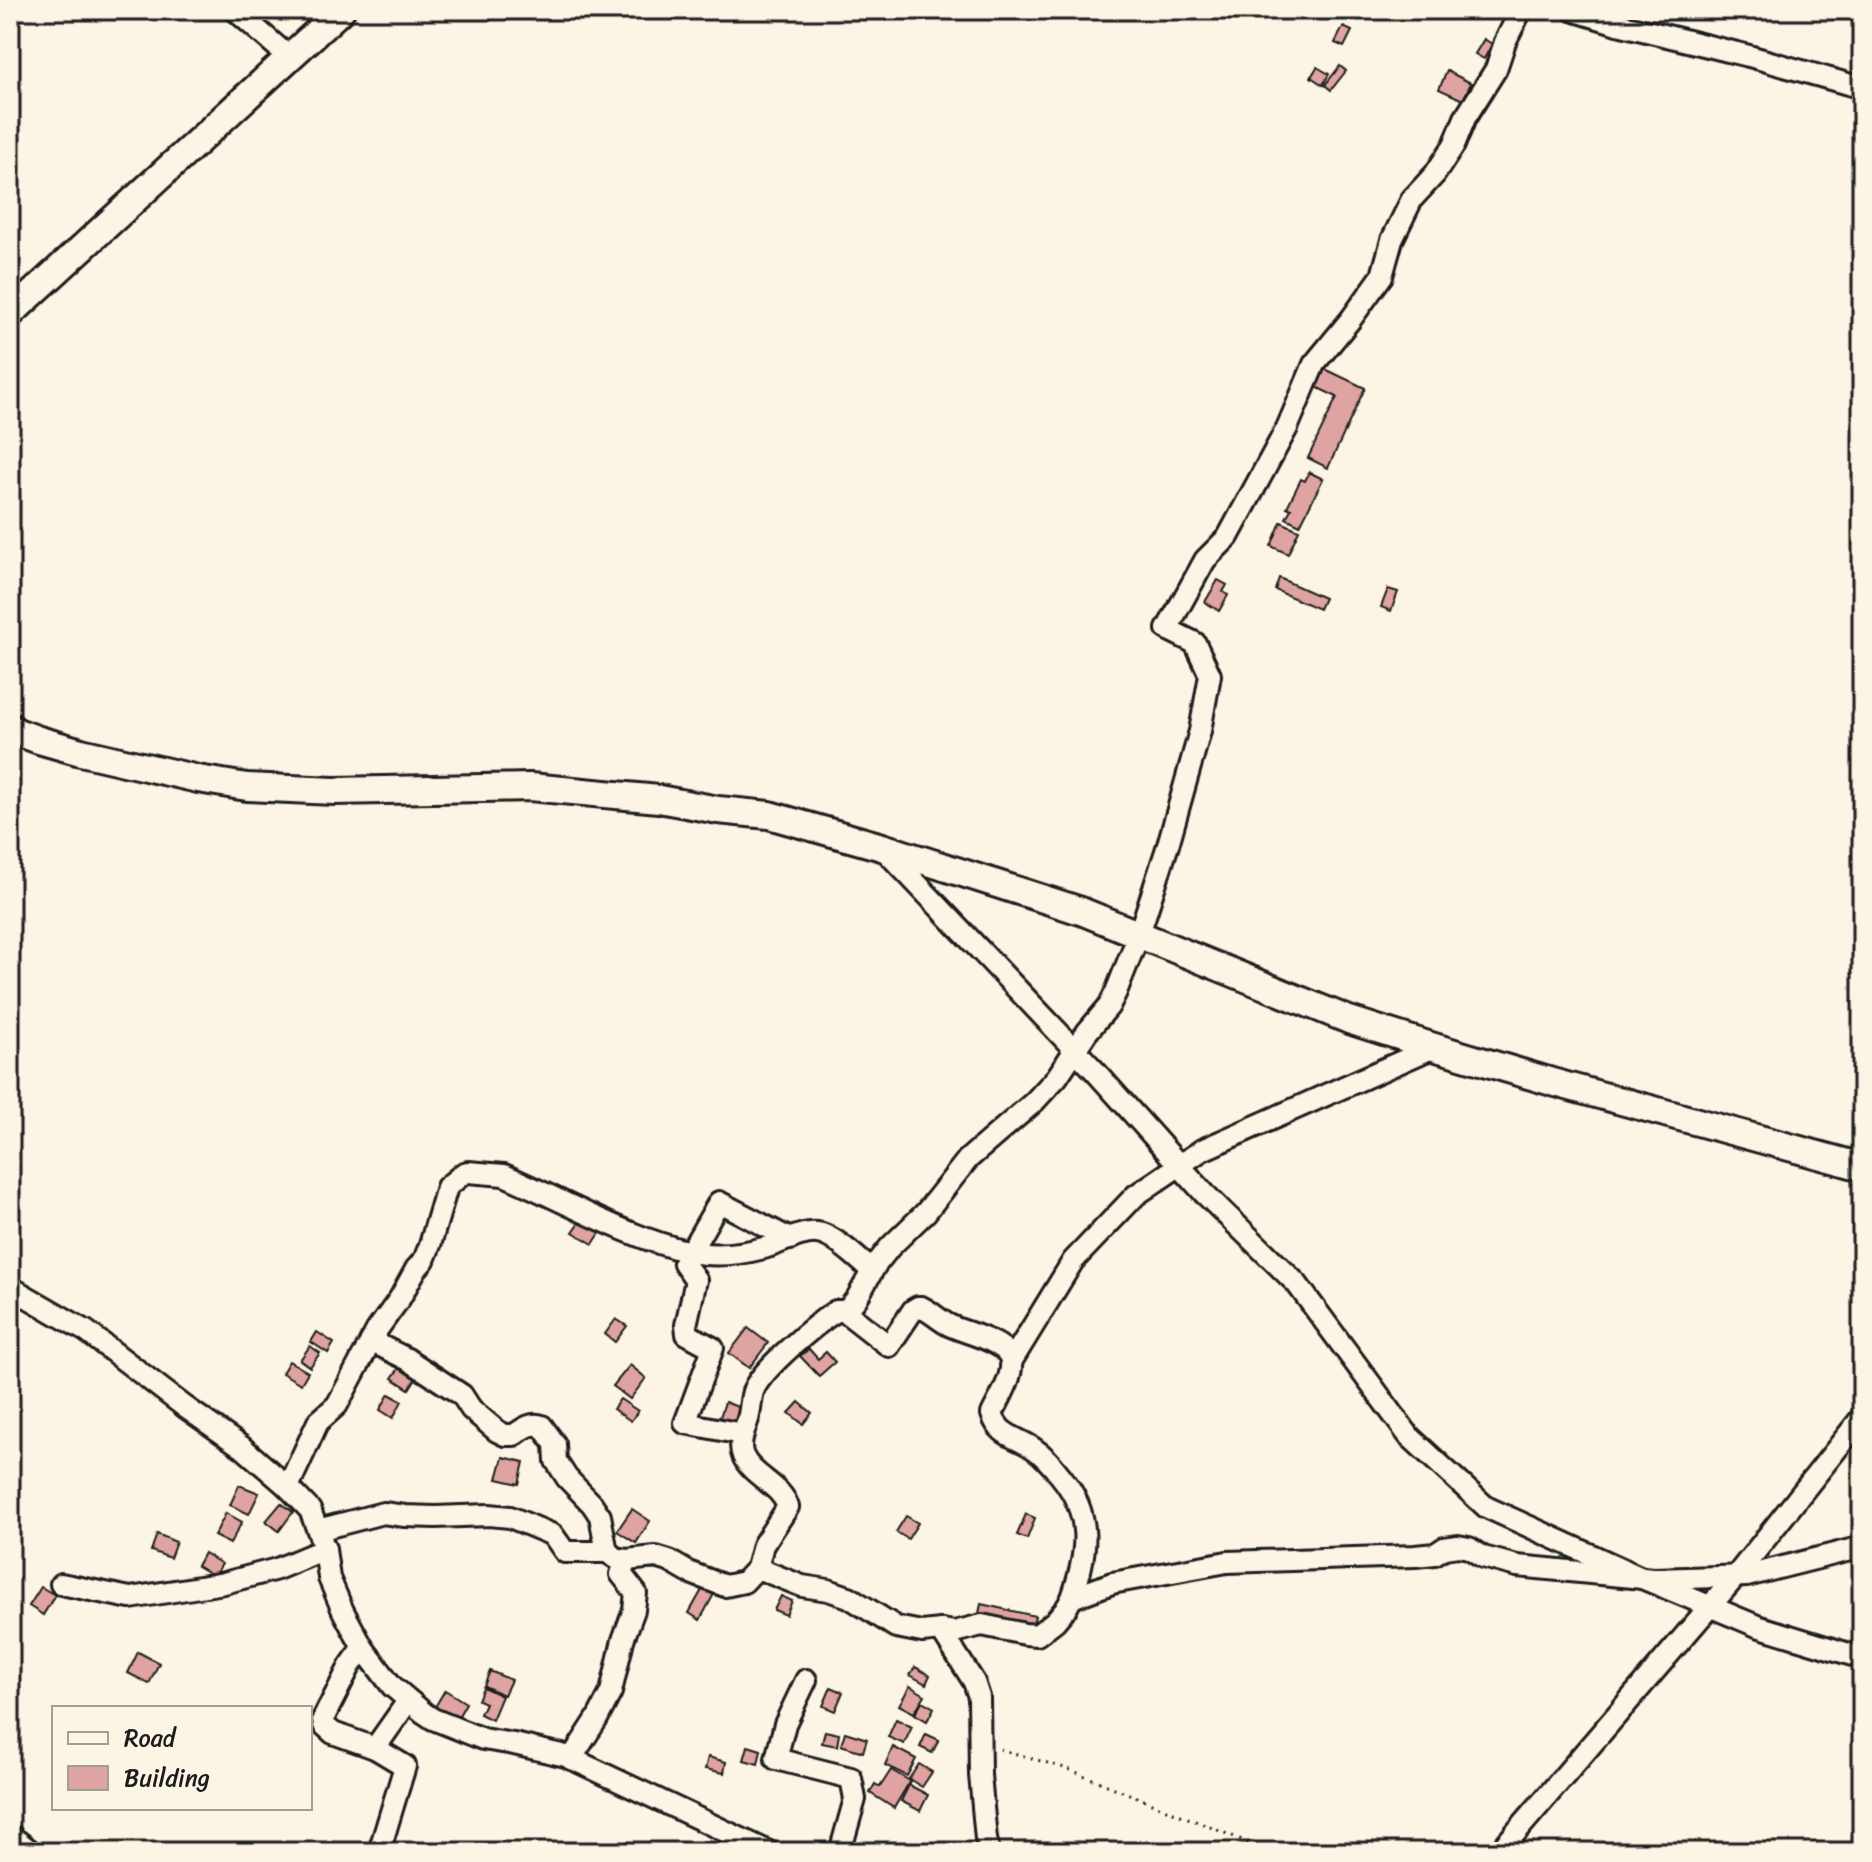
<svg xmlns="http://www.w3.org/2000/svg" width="1872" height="1862" viewBox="0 0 1872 1862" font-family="Sriracha,sans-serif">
<rect width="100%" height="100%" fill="#fcf5e5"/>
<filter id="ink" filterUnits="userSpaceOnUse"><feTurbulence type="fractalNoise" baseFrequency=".0125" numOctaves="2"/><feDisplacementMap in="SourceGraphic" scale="16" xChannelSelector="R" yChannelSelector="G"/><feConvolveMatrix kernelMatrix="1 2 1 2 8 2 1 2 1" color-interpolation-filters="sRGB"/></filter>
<g filter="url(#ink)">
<g fill="#dfa4a2" stroke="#1c1c1c" stroke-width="2">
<polygon points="1343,27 1352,31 1344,47 1335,43"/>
<polygon points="1484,39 1492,44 1484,59 1475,54"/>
<polygon points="1340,66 1346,71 1331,90 1325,85"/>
<polygon points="1317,67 1329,74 1323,85 1311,77"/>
<polygon points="1447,71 1471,83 1463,100 1439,89"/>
<polygon points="1325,369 1365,388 1328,468 1308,458 1337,397 1316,387"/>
<polygon points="1309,472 1323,479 1300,525 1286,518 1291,509 1287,507 1301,479 1305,481"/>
<polygon points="1281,522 1299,530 1288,554 1271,546"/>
<polygon points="1279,578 1324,598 1319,609 1275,590"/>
<polygon points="1218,580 1227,585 1223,592 1228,595 1219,611 1205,602"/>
<polygon points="1388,589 1398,592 1391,611 1381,607"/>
<polygon points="585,1215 604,1227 593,1244 573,1232"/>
<polygon points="616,1319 627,1326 615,1342 605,1334"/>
<polygon points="748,1328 768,1343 749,1368 729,1353"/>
<polygon points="317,1332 334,1343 328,1353 311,1342"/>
<polygon points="310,1346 320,1353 310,1367 300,1360"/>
<polygon points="809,1349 818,1359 826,1352 835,1362 819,1376 800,1356"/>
<polygon points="289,1361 308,1372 301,1384 282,1373"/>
<polygon points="630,1365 646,1378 630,1399 613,1386"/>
<polygon points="400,1367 416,1378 409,1389 392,1378"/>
<polygon points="389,1394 402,1401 393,1418 380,1410"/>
<polygon points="620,1399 638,1411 631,1421 613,1409"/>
<polygon points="725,1402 740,1408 742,1402 737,1429 718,1423"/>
<polygon points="799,1402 812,1413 803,1424 789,1413"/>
<polygon points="503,1457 524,1462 519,1484 497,1479"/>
<polygon points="239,1485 259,1493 249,1514 230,1505"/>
<polygon points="281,1503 293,1512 279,1531 266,1521"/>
<polygon points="632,1509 650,1521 636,1543 617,1531"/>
<polygon points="226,1513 242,1522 230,1544 214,1536"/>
<polygon points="1026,1514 1035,1518 1027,1539 1017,1535"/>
<polygon points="906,1516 918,1523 908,1539 896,1532"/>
<polygon points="157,1534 176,1542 170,1558 151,1551"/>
<polygon points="204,1553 222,1564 214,1576 197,1566"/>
<polygon points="41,1587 55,1595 43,1615 29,1606"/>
<polygon points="703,1588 714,1594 700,1620 689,1613"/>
<polygon points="781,1596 792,1601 786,1615 774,1610"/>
<polygon points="981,1604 1035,1616 1032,1629 978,1618"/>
<polygon points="138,1652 159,1663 149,1684 128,1673"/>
<polygon points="915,1667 930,1675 926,1684 910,1675"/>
<polygon points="490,1671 511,1680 504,1695 484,1686"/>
<polygon points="910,1686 925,1695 914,1713 899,1705"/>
<polygon points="483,1687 502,1696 492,1720 480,1714 485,1703 478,1700"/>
<polygon points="831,1687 843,1692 835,1711 823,1706"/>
<polygon points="445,1690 466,1703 457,1719 435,1707"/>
<polygon points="922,1701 934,1708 927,1721 915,1714"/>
<polygon points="896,1719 912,1727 904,1744 888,1737"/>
<polygon points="825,1731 839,1734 837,1746 822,1743"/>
<polygon points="845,1732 867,1739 863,1752 841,1745"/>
<polygon points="926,1734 939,1740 932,1753 920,1747"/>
<polygon points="748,1746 761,1750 758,1764 744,1760"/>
<polygon points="893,1747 916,1759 907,1776 885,1765"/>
<polygon points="708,1757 726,1762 724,1773 705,1769"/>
<polygon points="919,1764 932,1772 922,1787 909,1779"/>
<polygon points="891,1770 910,1781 894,1808 870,1793 875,1784 880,1787"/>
<polygon points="909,1785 928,1795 920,1811 901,1801"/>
</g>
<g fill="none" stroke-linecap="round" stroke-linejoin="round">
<g stroke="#1c1c1c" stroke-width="26">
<g id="minor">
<polyline points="235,10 290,58"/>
<polyline points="1572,10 1618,24 1749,56 1862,88"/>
<polyline points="882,847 1095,1071 1205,1194 1297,1284 1409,1436 1486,1507 1642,1578 1757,1626 1862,1658"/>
<polyline points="10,1287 86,1331 185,1407 242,1447 288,1487 310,1510 325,1549 329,1578 343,1611 363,1648 392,1686 424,1713 433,1719 483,1739 514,1744 566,1756 769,1852"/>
<path d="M844 1311 889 1346 913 1310 918 1307H921C930 1311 938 1319 947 1324 962 1333 1008 1340 1011 1361 1013 1378 999 1399 992 1414 999 1436 1015 1436 1033 1448 1044 1455 1052 1465 1060 1475 1093 1515 1088 1551 1072 1598"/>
<path d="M371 1341 407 1359 462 1395 471 1409 497 1431 505 1435H514C523 1429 531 1422 542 1426L555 1444 556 1461 567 1478 592 1504 600 1516 607 1552"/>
<polyline points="1011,1362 1073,1261 1136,1195 1202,1150 1434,1047"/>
<polyline points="742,1434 685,1423 713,1348 687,1334 686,1325 696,1280 684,1263 719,1202 790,1239"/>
<path d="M288 1487 318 1422 337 1405 377 1330 400 1298 416 1269 424 1260 430 1245 447 1187 464 1173 468 1172 504 1175C563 1200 630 1239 691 1252 715 1257 741 1254 764 1248 779 1244 802 1231 817 1233 832 1234 860 1260 872 1271"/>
<path d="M318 1530 383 1513 405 1516 435 1517 489 1515 510 1517 553 1535 565 1552H607L616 1558 626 1560 656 1557 669 1561 688 1572 725 1586 744 1582 757 1568 763 1545 788 1507C781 1484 752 1477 743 1456 738 1444 744 1431 748 1419 751 1410 750 1398 754 1389 764 1367 816 1324 836 1311H844L848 1309 857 1298 875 1266 890 1247 926 1212 968 1159 1034 1102 1057 1077 1087 1032 1109 1006 1116 992 1139 934 1168 845 1200 731 1210 675 1195 643 1167 629 1205 560 1228 537 1287 428 1314 364 1351 319 1382 276 1392 240 1412 199 1435 174 1454 145 1465 118 1496 69 1505 42 1521 10"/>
<polyline points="757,1568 802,1586 828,1590 849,1597 896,1627 922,1632 941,1630 954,1632 982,1625 1025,1634 1037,1635 1055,1621 1067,1607 1072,1598 1112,1583 1227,1562 1415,1556 1435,1554 1444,1548 1458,1546 1469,1548 1483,1557 1517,1566 1653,1579 1687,1578 1747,1576 1862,1547"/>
<polyline points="61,1584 130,1598 224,1583 277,1569 325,1549"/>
<polyline points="941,1630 974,1682 979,1697 980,1775 986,1839 989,1852"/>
<polyline points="363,1648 350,1666 323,1719 324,1725 333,1733 375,1748 405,1766 379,1852"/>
<polyline points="806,1680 785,1724 776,1759 851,1778 855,1799 840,1852"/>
<polyline points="375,1748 408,1701"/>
<polyline points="571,1759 597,1719 611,1692 623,1640 634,1610 636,1593 621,1574 626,1560"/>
<polyline points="1499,1852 1736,1576 1862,1417"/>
</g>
</g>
<g stroke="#1c1c1c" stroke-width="32">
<g id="tertiary">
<polyline points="10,314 341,10"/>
<polyline points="10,727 17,732 39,740 81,752 198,779 247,787 334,791 530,787 659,799 718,810 769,815 882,847 1081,911 1349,1020 1434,1047 1552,1082 1862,1167"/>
<polyline points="10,1839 27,1852"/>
</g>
</g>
<polyline stroke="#1c1c1c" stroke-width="3" stroke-dasharray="2 6" stroke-linecap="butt" points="1000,1749 1068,1769 1242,1840 1264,1852"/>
<use href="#minor" stroke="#fcf5e5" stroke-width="20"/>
<use href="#tertiary" stroke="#fcf5e5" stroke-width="26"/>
</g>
</g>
<rect width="1872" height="1862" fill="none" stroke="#fcf5e5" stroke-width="40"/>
<rect x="20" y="20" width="1832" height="1822" fill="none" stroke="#1c1c1c" stroke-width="3" filter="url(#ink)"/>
<rect x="52" y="1706" width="260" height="104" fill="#fcf5e5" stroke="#a29e95" stroke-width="2"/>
<rect x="68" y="1732" width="40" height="12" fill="#fcf5e5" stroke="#a29e95" stroke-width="2"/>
<text x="124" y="1746" font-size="24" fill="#1c1c1c">Road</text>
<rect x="68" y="1766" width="40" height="24" fill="#dfa4a2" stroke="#a29e95" stroke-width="2"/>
<text x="124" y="1786" font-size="24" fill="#1c1c1c">Building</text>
</svg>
